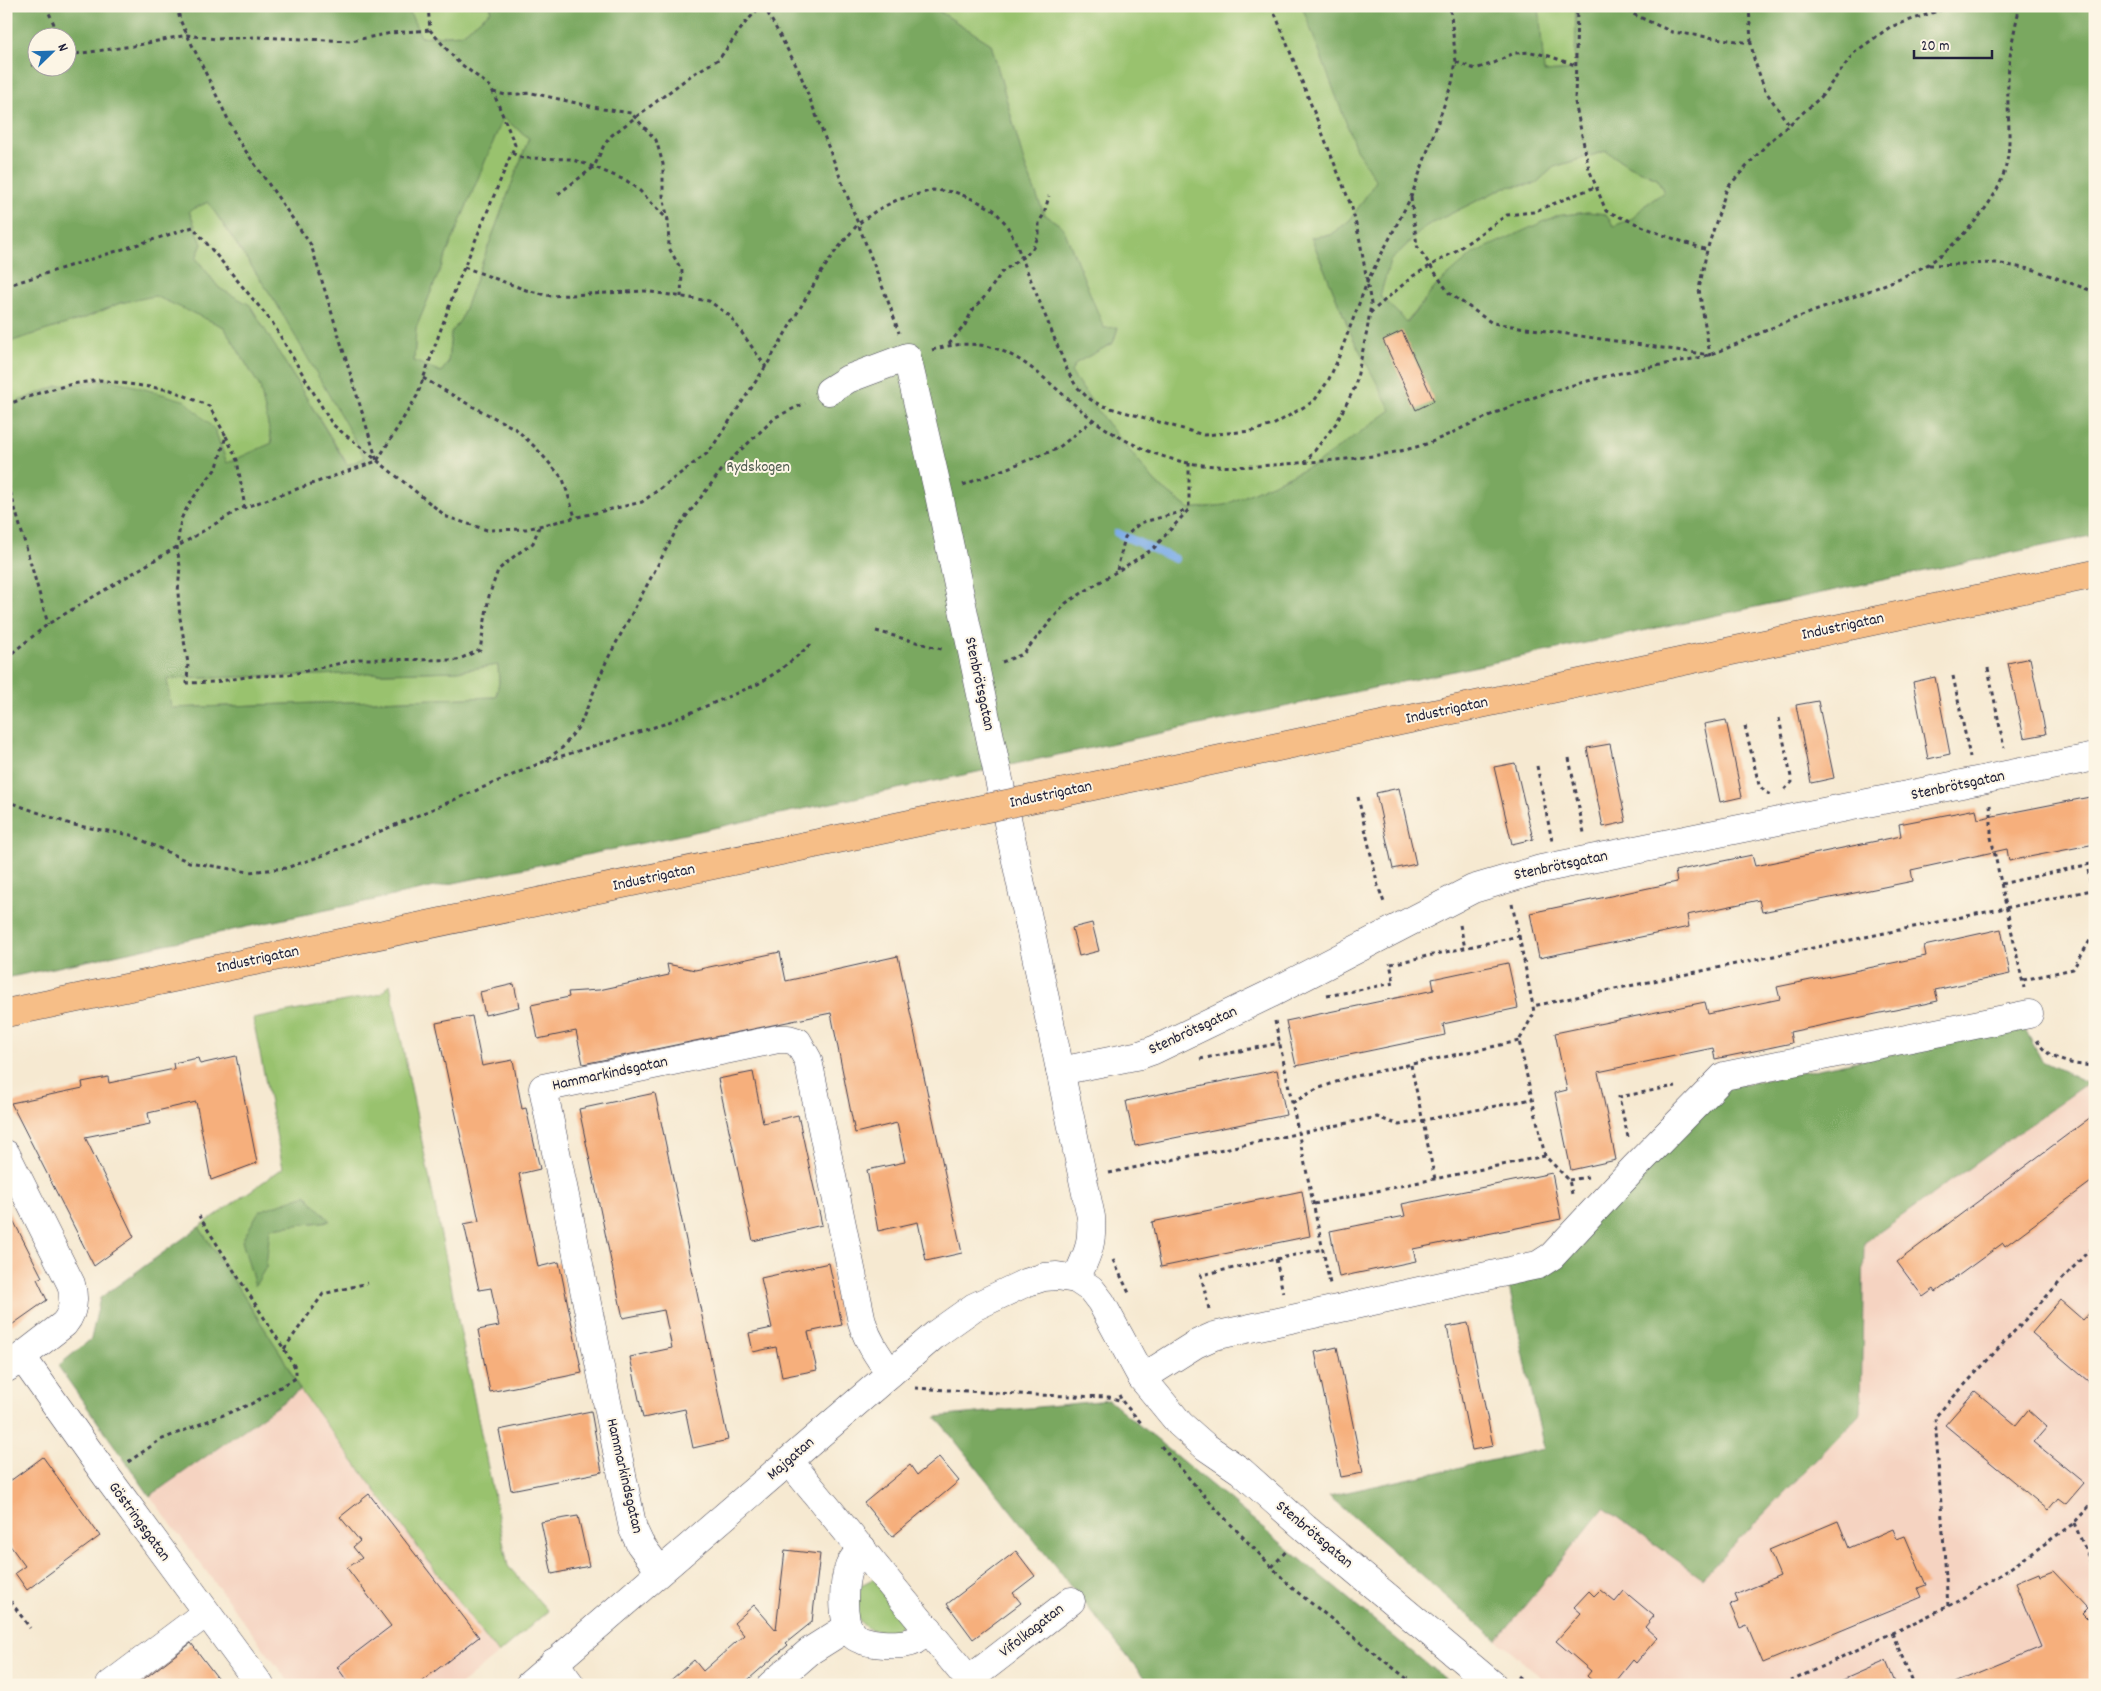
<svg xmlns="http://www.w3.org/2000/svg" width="2101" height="1691" viewBox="0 0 2101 1691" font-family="Dekko,sans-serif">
<rect width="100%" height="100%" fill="#fcf5e5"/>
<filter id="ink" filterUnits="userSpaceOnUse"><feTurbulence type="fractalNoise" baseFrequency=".02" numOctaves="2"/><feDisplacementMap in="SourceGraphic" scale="10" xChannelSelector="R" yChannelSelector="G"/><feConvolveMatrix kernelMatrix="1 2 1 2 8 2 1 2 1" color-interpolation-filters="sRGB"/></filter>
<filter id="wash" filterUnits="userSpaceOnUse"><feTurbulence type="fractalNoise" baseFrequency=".0096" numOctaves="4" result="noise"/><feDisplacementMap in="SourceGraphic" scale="20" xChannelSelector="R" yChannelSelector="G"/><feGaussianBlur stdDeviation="1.12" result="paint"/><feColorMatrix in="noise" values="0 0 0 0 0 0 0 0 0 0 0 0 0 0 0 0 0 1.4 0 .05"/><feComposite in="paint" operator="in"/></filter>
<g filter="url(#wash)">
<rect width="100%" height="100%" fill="#f6e9d1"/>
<g fill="#f5d3c1">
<polygon points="2095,1082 2095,1685 1550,1685 1497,1640 1604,1508 1703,1577 1861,1413 1864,1243 2088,1083"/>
<polygon points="300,1390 498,1654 460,1685 291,1685 150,1496"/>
</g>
<g fill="#99c26e" stroke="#5e7254" fill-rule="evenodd">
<polygon points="407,6 491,6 491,11 462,34 420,37"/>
<polygon points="931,6 1455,6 1456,62 1350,220 1331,235 1311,237 1353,338 1392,410 1316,464 1225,505 1189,509 1156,483 1103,418 1071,372 1076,363 1113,343 1118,328 1104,329 1063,227 1044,214 1025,166 991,44"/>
<polygon points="1539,6 1576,6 1575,70 1544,72"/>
<polygon points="503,118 529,138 461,319 451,333 448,363 441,372 414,361 416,328"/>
<polygon points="1606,151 1629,166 1657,178 1664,192 1644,206 1633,218 1614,226 1605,214 1588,212 1556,216 1533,227 1437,285 1406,322 1380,296 1390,261 1426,226 1505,187 1535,184 1554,167"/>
<polygon points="208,202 275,301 366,458 348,465 250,306 219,288 196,258 202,244 189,211"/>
<polygon points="155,295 224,327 260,387 272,443 227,464 215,430 57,386 6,406 6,343 85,318 120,303"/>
<polygon points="498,665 499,682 496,697 170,708 167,679 457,671"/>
<path d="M390 984 508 1566 548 1611 498 1654 300 1390 281 1354 199 1227 283 1168 253 1019 381 994ZM306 1195 329 1221 270 1228Z"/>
<path d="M873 1579 905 1621C897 1636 868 1634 860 1621 853 1610 857 1597 859 1586Z"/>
</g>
<g fill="#7aa861" stroke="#4e654e" fill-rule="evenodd">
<path d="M6 6H407L421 37 462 34 491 11V6H931L991 44 1025 166 1044 214 1063 227 1104 328 1118 327 1113 343 1076 363 1071 372 1103 418 1156 483 1189 509 1225 505 1316 464 1391 410 1353 338 1311 237 1331 235 1350 220 1376 181 1356 149 1302 6H1539L1544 72 1575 70 1576 6H2095V535L6 978V406L57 386 110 379 186 401 215 430 227 463 272 443 260 387 224 327 155 296 120 303 85 318 6 343ZM38 38H68V68H38ZM503 118 529 138 461 319 451 333 448 363 441 372 414 361 416 328ZM1606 151 1629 166 1657 178 1664 192 1644 206 1633 218 1614 226 1605 214 1588 212 1556 216 1474 253 1437 285 1407 322 1380 296 1390 261 1426 226 1505 187 1535 184 1554 167ZM208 202 275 301 365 458 347 465 250 305 219 288 196 258 202 244 189 211ZM498 665 499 682 496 697 171 708 167 679 457 671Z"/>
<polygon points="2024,1027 2042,1061 2088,1083 1864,1243 1861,1413 1702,1578 1604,1508 1497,1640 1329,1496 1544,1449 1508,1282 1725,1088"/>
<polygon points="306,1195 330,1221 270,1228 266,1267 255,1286 242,1241 259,1211"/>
<polygon points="199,1227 281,1354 300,1390 150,1496 58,1366 91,1339 100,1298"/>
<polygon points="1109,1400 1452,1685 1150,1685 936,1417"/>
</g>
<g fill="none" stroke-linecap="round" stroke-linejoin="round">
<polyline stroke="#7cace7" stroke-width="8" points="1117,533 1175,559"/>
</g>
<g id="blocks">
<g fill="#f6af7c">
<polygon points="1402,331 1434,401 1416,410 1383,340"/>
<polygon points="2030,658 2046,734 2024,738 2008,663"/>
<polygon points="1935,677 1950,754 1928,759 1913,682"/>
<polygon points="1818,701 1834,778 1811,783 1796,705"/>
<polygon points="1726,720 1742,797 1720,802 1704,724"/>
<polygon points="1610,744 1626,822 1603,827 1587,748"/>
<polygon points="1515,763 1533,839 1512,844 1494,767"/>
<polygon points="1399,788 1416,864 1393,869 1376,793"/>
<polygon points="2095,796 2095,844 2009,861 2007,849 1911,870 1913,881 1762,912 1759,900 1687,915 1689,927 1539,958 1530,913 1677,882 1675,871 1752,855 1755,866 1901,836 1899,824 1976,809 1978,819"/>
<polygon points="1092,923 1099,951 1079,956 1072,928"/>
<polygon points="2001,929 2010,974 1935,990 1938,1001 1790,1032 1792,1043 1754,1051 1715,1059 1713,1048 1598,1072 1616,1160 1571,1170 1555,1093 1567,1090 1555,1033 1705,1002 1708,1014 1780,999 1777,987 1926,956 1924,946"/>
<polygon points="780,952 786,981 898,956 962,1253 926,1261 918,1222 878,1231 867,1170 905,1162 897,1123 855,1133 831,1013 583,1064 576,1031 538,1039 531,1005 569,997 568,992 599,990 669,975 667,964 695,970"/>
<polygon points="1508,963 1518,1008 1443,1024 1445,1035 1296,1066 1286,1021 1434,990 1432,979"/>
<polygon points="514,984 519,1007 485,1015 480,992"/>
<polygon points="472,1016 482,1066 513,1060 522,1109 526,1108 540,1169 519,1174 538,1267 559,1262 582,1373 490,1392 478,1330 499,1326 491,1288 479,1290 464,1224 479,1221 436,1023"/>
<polygon points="236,1056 257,1163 211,1180 196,1102 148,1113 150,1124 85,1137 134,1237 94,1266 11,1103 83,1088 82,1082 108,1077 109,1083 174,1069 173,1063 198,1058 200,1064"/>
<polygon points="1277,1070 1286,1115 1135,1146 1126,1101"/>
<polygon points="753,1072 763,1123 798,1115 822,1225 753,1241 718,1079"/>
<polygon points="655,1093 728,1440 693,1448 685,1409 643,1418 630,1357 672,1348 664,1310 623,1318 579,1109"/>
<polygon points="2095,1114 2095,1179 2005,1246 2003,1243 1936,1292 1934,1289 1923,1297 1897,1262"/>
<polygon points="1552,1173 1561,1219 1413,1249 1416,1261 1339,1277 1330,1231 1405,1216 1402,1204"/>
<polygon points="1302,1191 1310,1236 1161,1267 1152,1222"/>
<polygon points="6,1206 42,1277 37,1279 47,1300 6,1329"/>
<polygon points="829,1263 842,1325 808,1332 817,1370 782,1377 776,1347 753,1352 749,1333 772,1328 761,1278"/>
<polygon points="2060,1300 2083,1320 2095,1307 2095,1387 2032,1333"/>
<polygon points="1468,1323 1493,1446 1472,1450 1447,1327"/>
<polygon points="1337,1347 1363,1473 1341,1477 1315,1352"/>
<polygon points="1975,1391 2016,1425 2028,1410 2047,1427 2034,1442 2084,1483 2066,1504 2058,1498 2048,1510 1945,1425"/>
<polygon points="591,1411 602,1472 511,1490 499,1430"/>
<polygon points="43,1457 100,1536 27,1590 15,1573 25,1566 6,1540 6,1484"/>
<polygon points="939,1457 959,1481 892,1537 864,1503 910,1465 917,1475"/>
<polygon points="369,1494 479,1637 417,1685 350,1685 337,1667 391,1626 347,1568 362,1558 353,1547 360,1541 340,1517"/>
<polygon points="578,1516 589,1566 552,1574 541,1522"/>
<polygon points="1838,1521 1849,1548 1893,1529 1897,1539 1905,1536 1926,1585 1918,1588 1922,1597 1763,1663 1747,1625 1740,1628 1730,1605 1738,1602 1735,1595 1780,1576 1769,1550"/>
<polygon points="785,1550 820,1554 812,1622 786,1643 788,1645 742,1685 665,1685 694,1660 703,1671 744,1635 734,1623 754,1605 776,1630"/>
<polygon points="1016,1551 1035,1576 1013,1593 1021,1603 973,1639 947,1604"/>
<polygon points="2053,1571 2088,1608 2083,1613 2095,1625 2095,1685 1949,1685 2041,1647 2015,1583 2039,1573 2040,1576"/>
<polygon points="1600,1590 1615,1602 1624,1591 1654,1616 1645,1627 1657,1638 1636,1663 1633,1660 1613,1685 1597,1685 1587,1676 1591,1671 1556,1641 1581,1613 1574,1607 1589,1591 1594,1596"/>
<polygon points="191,1643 223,1685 136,1685"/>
<polygon points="1886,1661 1896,1685 1831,1685"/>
</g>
</g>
</g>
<g filter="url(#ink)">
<use href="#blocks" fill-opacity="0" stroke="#424052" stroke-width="1"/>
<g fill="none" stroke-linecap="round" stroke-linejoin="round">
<g stroke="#424052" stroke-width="29">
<g id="minor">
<path d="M829 391 848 379 907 357 939 495 1091 1217C1093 1245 1087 1255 1076 1279"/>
<polyline points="1060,1071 1140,1055 1154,1050 1270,994 1473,889 1541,869 2095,757"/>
<path d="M6 1154 71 1284C75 1299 74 1312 64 1324L7 1368"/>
<polyline points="22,1357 107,1477 260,1685"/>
<polyline points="1142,1378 1196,1344 1214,1336 1528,1267 1538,1265 1552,1256 1634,1168 1724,1076 2029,1014"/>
<polyline points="789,1461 973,1685"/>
<path d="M862 1548C857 1554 852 1559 849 1567 843 1582 841 1621 852 1634 861 1645 901 1647 914 1641 919 1638 925 1633 929 1629"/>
<path d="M660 1571 640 1544 633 1529 543 1088 778 1039H788L798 1042 808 1060 862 1322C868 1342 878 1356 890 1373"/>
<polyline points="554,1662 571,1685"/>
<polyline points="970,1679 1071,1601"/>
<polyline points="110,1685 206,1613"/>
<polyline points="529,1685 936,1334 974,1307 1025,1283 1044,1277 1057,1276 1076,1279 1091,1289 1101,1302 1142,1378 1180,1424 1206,1447 1241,1471 1305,1528 1493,1685"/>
<polyline points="771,1685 810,1651 848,1627"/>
</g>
</g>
<g stroke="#424052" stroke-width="29">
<g id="major">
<polyline points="1060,793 2095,574"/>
<polyline points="6,1013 943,817"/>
</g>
</g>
<g stroke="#424052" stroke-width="3" stroke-dasharray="4 4" stroke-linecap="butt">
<polyline points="46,6 60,38"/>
<polyline points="177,6 180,20 238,140 311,245 377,461"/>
<polyline points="764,6 799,71 891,309 899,333"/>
<polyline points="1272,6 1352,208 1360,241 1371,304 1367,331 1355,387 1337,422 1305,463"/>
<polyline points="1577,6 1575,102 1589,169 1606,211 1663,235 1707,250"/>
<polyline points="1620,6 1635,15 1672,32 1751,43 1754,59 1765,90 1789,125"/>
<polyline points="1749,6 1751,43"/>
<polyline points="68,55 133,46 187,35 216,39 256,37 351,41 391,33 430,30"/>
<polyline points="1456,62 1475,69 1494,63 1514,53 1531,52 1549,56 1575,65"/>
<polyline points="32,65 38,64"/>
<polyline points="493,92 506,95 532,93 603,109 631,113 656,140 663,164 663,196 668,220 669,248 682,271 681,297"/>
<polyline points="512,153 522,158 571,159 594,167 604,145 612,135 693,74 719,59 746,22 761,6"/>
<polyline points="558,194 594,167 627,181 640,191 668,220"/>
<polyline points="1411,198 1417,246 1449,293 1492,323 1710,355 1699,289 1707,250 1727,188 1767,144 1821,97 1855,52 1890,27 1952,6"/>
<polyline points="1929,265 1996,263 2035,270 2095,292"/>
<polyline points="464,267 526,290 551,296 645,291 709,301 730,316 766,367"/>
<polyline points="6,286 193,227 272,322 332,424 447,517 487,530 526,529 642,502 709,452 768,363 820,274 835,252 858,224 877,210 897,200 933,190 955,192 977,201 994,210 1006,224 1015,241 1068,372 1076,386 1088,398 1100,405 1204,435 1252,431 1273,425 1314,401 1328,381 1336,364 1368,280 1411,197 1452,83 1456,62 1450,6"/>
<polyline points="1370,313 1413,276 1457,250 1507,215 1533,212 1595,187"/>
<polyline points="949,344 965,325 972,311 987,294 1002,272 1032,250 1039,235 1039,222 1044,214 1049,196"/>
<path d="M932 350C1007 327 1038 377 1091 418 1118 439 1155 457 1189 463 1229 470 1271 465 1311 462 1350 459 1389 456 1426 444 1445 437 1463 427 1482 419 1512 405 1545 392 1577 384 1608 375 1639 369 1671 363 1684 360 1698 359 1711 354 1736 346 1760 332 1786 322 1832 304 1880 289 1925 266 1942 257 1972 227 1984 210 2020 161 2006 134 2008 80 2009 55 2014 30 2020 6"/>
<polyline points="423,378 468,404 516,429 537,449 563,479 575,517"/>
<polyline points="6,405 42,392 72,384 100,380 171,390 209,406 226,436 217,467 190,502 181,519 177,547 180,566 178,593 180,618 188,663 187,683 214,682 253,676 288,675 359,659 457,660 480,650 489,596 498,570 517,554 533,543 539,527"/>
<polyline points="226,436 237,460 245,508"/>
<polyline points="6,477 48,624"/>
<polyline points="963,485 1057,449 1093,420"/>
<polyline points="1117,570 1125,537 1140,523 1188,510"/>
<polyline points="876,631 945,650"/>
<polyline points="6,658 48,624 240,509 377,461 417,396 456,287 515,145 491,87 457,61 430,30 428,6"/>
<polyline points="1002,662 1023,654 1066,603 1153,549 1189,509 1189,463"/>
<polyline points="1988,668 2004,748"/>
<polyline points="1953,676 1970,757"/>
<polyline points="1779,718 1792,782 1782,792"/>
<polyline points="1745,726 1759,785 1765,792 1772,795"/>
<polyline points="1569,758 1584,833"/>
<polyline points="546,761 664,724 758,684 780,670 814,642"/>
<polyline points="1537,766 1552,841"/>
<polyline points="1358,797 1378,886 1385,905"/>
<polyline points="6,801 73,825 131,835 189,862 249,872 286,868 327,854 543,762 562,748 580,725 606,662 678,527 728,462 776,417 805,403"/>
<polyline points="1990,805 1991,814 1991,837 2024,988"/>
<polyline points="2001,884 2095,863"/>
<polyline points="2092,890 2095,903"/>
<polyline points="1460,925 1465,948"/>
<polyline points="1519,936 1533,1006"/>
<polyline points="1391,964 1519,936 1512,904"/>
<polyline points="2023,980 2073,969 2095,932"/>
<polyline points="1327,996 1394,983 1390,963"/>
<polyline points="1275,1021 1330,1284"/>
<path d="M2037 1040C2046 1059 2075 1067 2095 1065"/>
<polyline points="1200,1059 1280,1043"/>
<polyline points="1411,1065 1435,1179"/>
<polyline points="1292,1103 1317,1089 1347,1078 1519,1041"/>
<polyline points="1628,1137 1619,1097 1676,1086"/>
<polyline points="1545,1156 1519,1041 1534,1013 1533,1006 2092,890 2087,865"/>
<polyline points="1109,1173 1377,1117 1399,1125 1532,1099"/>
<polyline points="1569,1180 1588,1177"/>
<polyline points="1314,1204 1545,1156 1569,1180 1572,1194"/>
<polyline points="1276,1259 1283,1293"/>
<polyline points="1113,1260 1129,1293"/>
<polyline points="1209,1309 1201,1275 1323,1249"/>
<polyline points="284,1349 323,1294 368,1283"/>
<polyline points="915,1388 1034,1395 1109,1397 1122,1401 1143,1425"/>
<polyline points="1119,1395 1122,1401"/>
<polyline points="1161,1446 1216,1509 1292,1588 1415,1685"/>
<polyline points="128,1462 160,1440 251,1404 296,1378 296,1369 284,1349 199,1216"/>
<polyline points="2074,1523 2095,1572"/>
<polyline points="1272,1567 1288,1549"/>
<polyline points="6,1595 30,1628"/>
<polyline points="1948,1606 1935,1417 2095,1244"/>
<polyline points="1892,1633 1914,1685"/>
<polyline points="1518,1676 1529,1685"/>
<polyline points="1783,1685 1959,1601 2015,1565 2074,1523 2095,1500"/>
</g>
<use href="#minor" stroke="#fff" stroke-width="28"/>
<use href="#major" stroke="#f6be87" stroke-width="28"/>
<g stroke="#424052" stroke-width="29" stroke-linecap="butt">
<polyline id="major-bridge" points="943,817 1060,793"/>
</g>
<use href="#major-bridge" stroke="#f6be87" stroke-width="28"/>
</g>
</g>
<g text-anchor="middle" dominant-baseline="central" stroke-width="4" stroke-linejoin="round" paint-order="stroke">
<g font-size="16" fill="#4c5a4d" stroke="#fcf5e5">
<text x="758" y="467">Rydskogen</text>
</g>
<g font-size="16" fill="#22223b" stroke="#fcf5e5">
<text transform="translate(1843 627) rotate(-12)">Industrigatan</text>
<text transform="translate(979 684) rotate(78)">Stenbrötsgatan</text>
<text transform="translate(1447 711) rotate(-12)">Industrigatan</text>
<text transform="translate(1958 786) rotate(-12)">Stenbrötsgatan</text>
<text transform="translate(1051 795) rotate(-12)">Industrigatan</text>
<text transform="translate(1561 866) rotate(-12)">Stenbrötsgatan</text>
<text transform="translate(654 878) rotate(-12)">Industrigatan</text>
<text transform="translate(258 960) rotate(-12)">Industrigatan</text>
<text transform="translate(1193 1031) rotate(-25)">Stenbrötsgatan</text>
<text transform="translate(610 1074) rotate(-12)">Hammarkindsgatan</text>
<text transform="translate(791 1459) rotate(-41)">Majgatan</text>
<text transform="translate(624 1476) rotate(77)">Hammarkindsgatan</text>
<text transform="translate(139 1522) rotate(54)">Göstringsgatan</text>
<text transform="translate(1314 1535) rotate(40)">Stenbrötsgatan</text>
<text transform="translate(1032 1631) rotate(-38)">Vifolkagatan</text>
</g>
</g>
<rect width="2101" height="1691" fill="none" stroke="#fcf5e5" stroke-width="25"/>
<g transform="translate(52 52) rotate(67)"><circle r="24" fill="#fcf5e5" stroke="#a5a1a1"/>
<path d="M0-4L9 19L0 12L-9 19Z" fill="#1f6fb2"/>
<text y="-8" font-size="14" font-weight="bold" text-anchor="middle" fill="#22223b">N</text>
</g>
<path d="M1914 50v8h78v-8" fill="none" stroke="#22223b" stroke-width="2.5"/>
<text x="1921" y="50" font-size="15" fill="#22223b" stroke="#fcf5e5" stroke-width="4" paint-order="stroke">20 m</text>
</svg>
